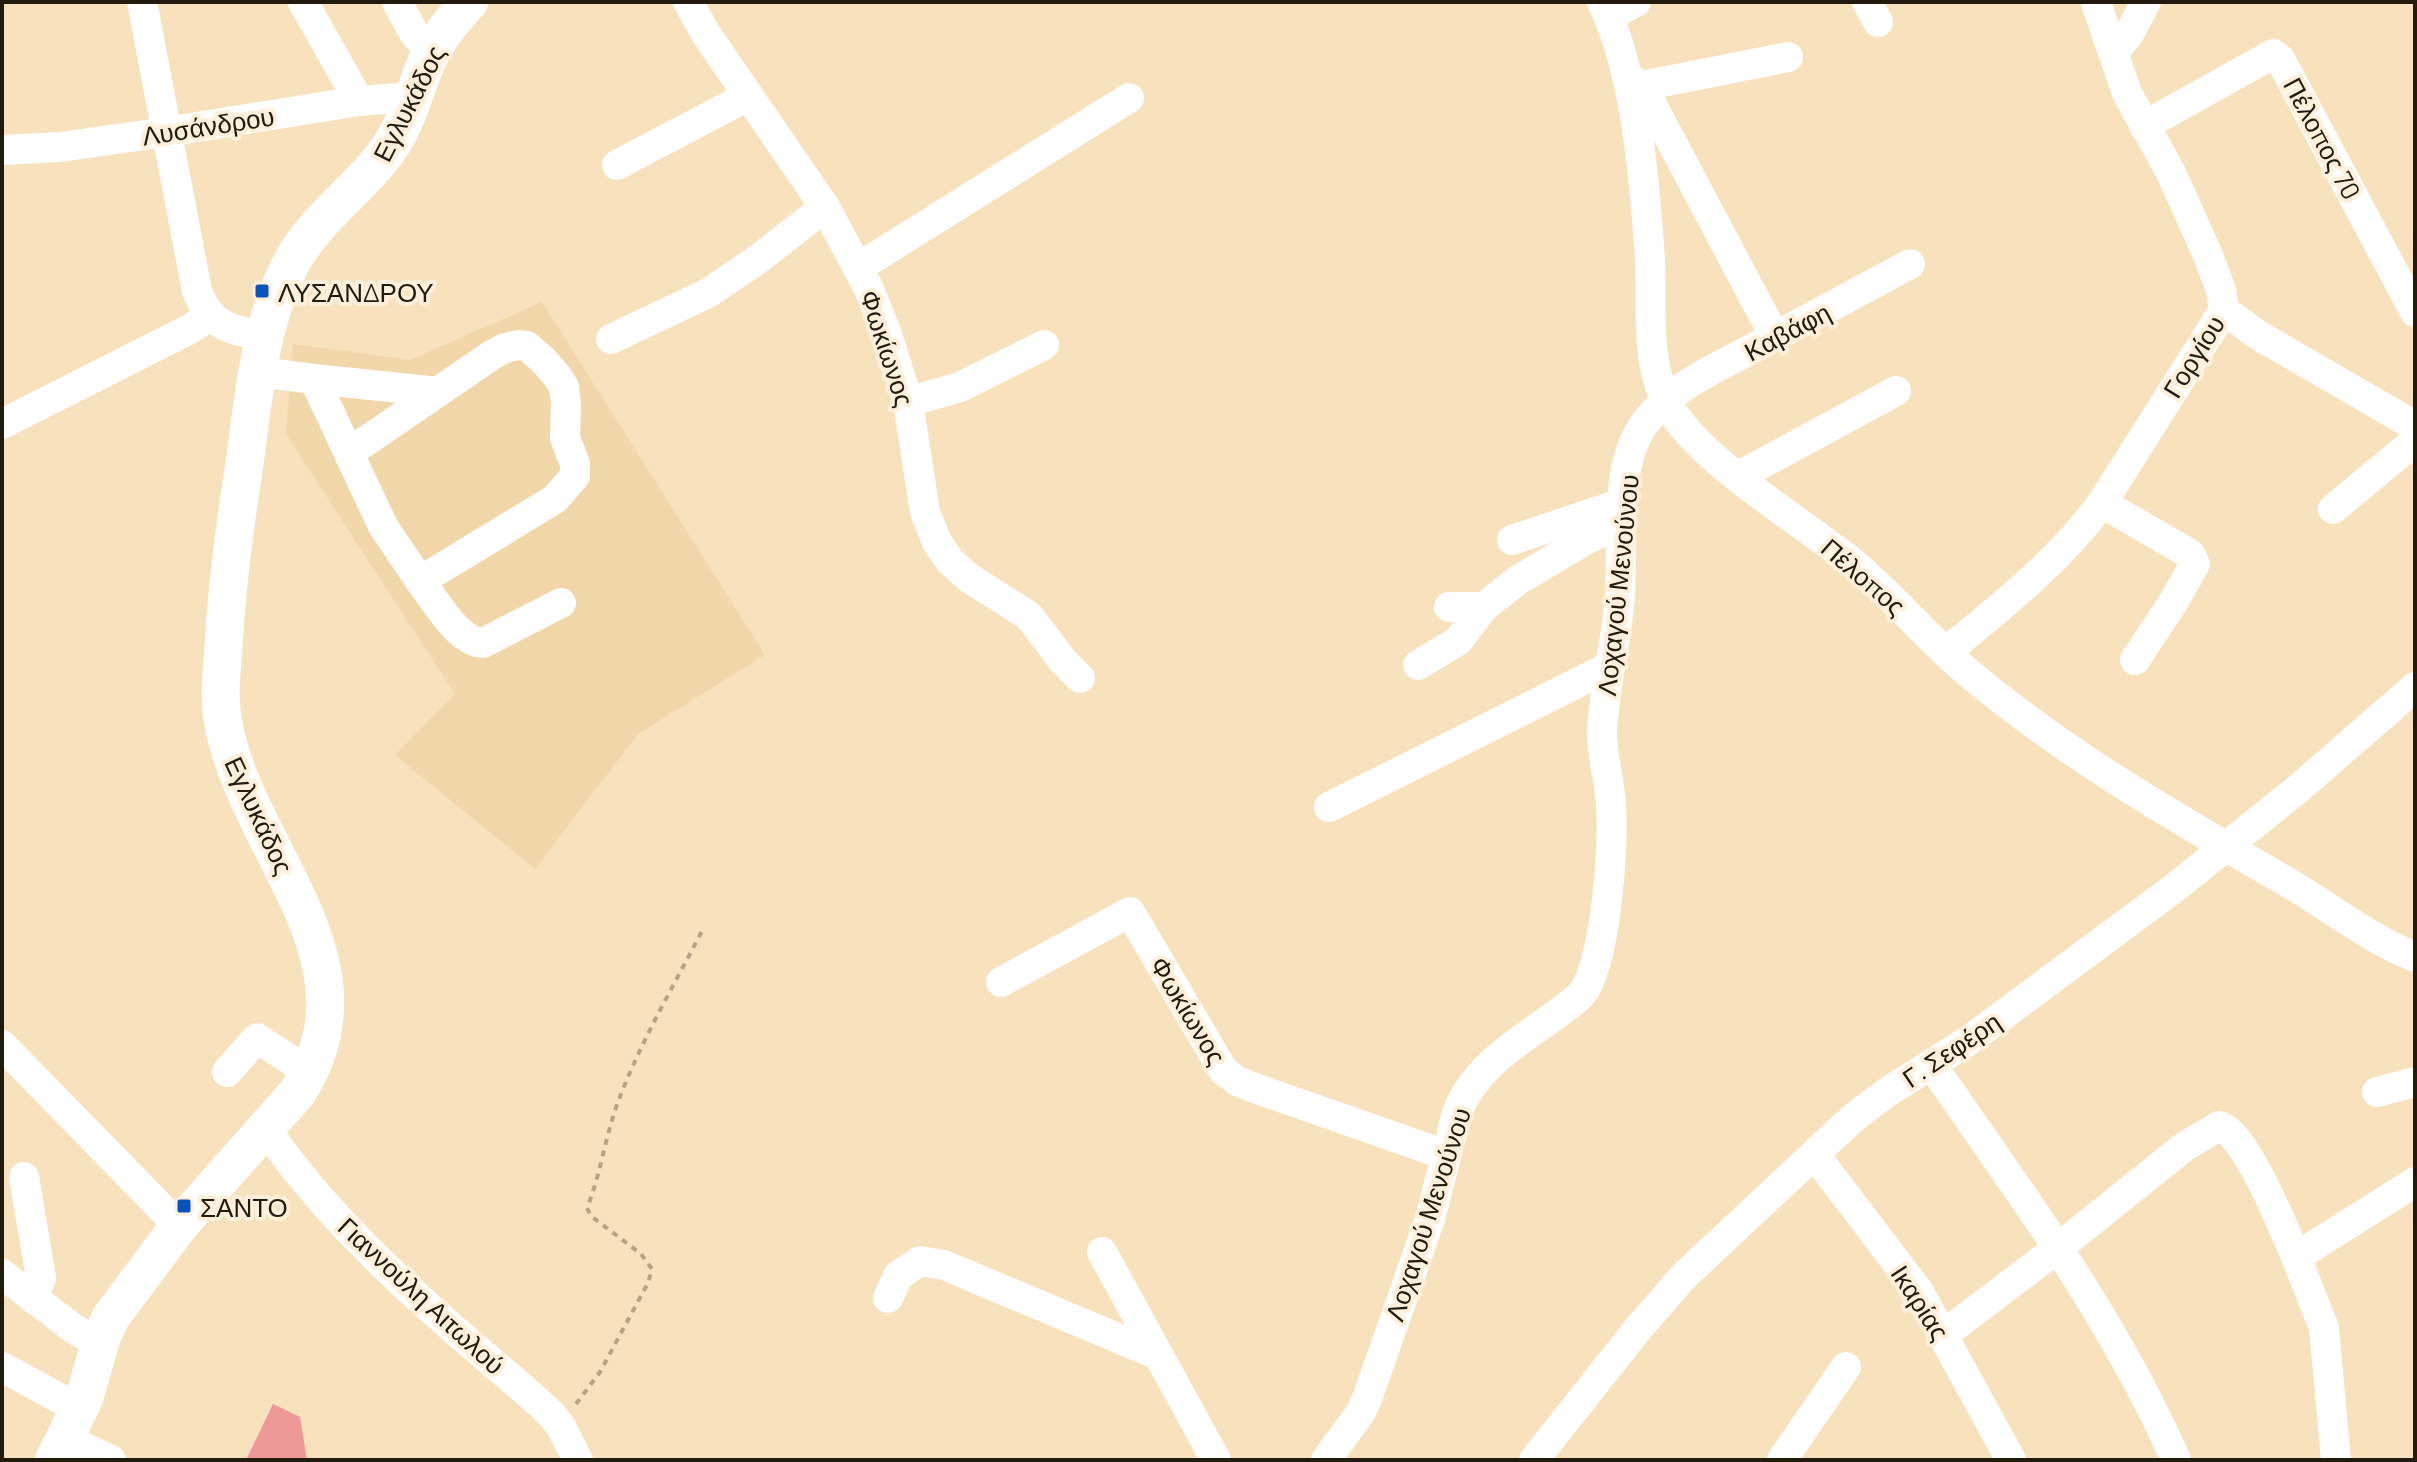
<svg xmlns="http://www.w3.org/2000/svg" width="2417" height="1462" viewBox="0 0 2417 1462" font-family="Barlow,sans-serif">
<rect width="100%" height="100%" fill="#f8e1bd"/>
<polygon fill="#f2d7ab" points="542,302 765,655 638,734 535,869 395,755 455,694 286,434 293,344 410,360"/>
<polygon fill="#ef9898" points="273,1404 300,1417 307,1460 246,1460"/>
<g fill="none" stroke-linecap="round" stroke-linejoin="round">
<path stroke="#b6a487" stroke-width="4" stroke-dasharray="6 6" stroke-linecap="butt" d="M576 1404 600 1372 648 1283 652 1269 641 1254 591 1216 587 1208C601 1173 605 1137 618 1102 640 1043 673 987 702 931"/>
<g stroke="#fff" stroke-width="30">
<path d="M142 2 197 291C212 329 231 329 266 337"/>
<polyline points="303,2 359,101"/>
<polyline points="397,2 414,33 431,53"/>
<polyline points="688,2 706,34 825,207 869,289 887,334 908,402 925,512 937,542 950,561 969,578 1029,616 1063,661 1080,678"/>
<path d="M1602 2C1636 71 1645 183 1650 260 1652 304 1646 352 1663 394 1685 452 1798 519 1848 559 1892 594 1927 639 1971 675 2068 756 2178 819 2287 882 2330 907 2368 938 2415 957"/>
<polyline points="1867,2 1878,22"/>
<polyline points="1609,16 1636,2"/>
<polyline points="2113,53 2129,34 2146,2"/>
<polyline points="1627,77 1642,86 1775,337"/>
<polyline points="1642,86 1788,57"/>
<polyline points="2144,126 2273,54 2280,59 2415,312"/>
<polyline points="2,150 60,147 166,132 359,101 397,98 411,106"/>
<polyline points="617,165 748,96"/>
<polyline points="859,267 1129,98"/>
<polyline points="2224,310 2258,335 2415,426"/>
<polyline points="611,339 708,293 757,260 825,207"/>
<polyline points="259,372 314,379 383,526 420,581 555,499 575,476 575,464 565,438 566,403 564,387 557,376 544,361 527,346 518,345 505,348 492,355 350,452"/>
<polyline points="314,379 438,392"/>
<polyline points="908,402 960,387 1044,345"/>
<polyline points="2,424 190,329 210,316"/>
<polyline points="1739,476 1896,391"/>
<polyline points="2102,503 2190,554 2195,564 2174,601 2135,660"/>
<polyline points="2333,509 2415,441"/>
<polyline points="1512,540 1622,503"/>
<path d="M420 581C435 600 458 642 483 643L561 603"/>
<polyline points="1449,607 1484,607"/>
<path d="M1946 652C2002 606 2059 561 2102 503L2224 310 2221 290 2207 253 2171 173 2127 93 2096 3"/>
<polyline points="1418,665 1458,641 1484,607 1518,580 1587,539 1620,525"/>
<polyline points="1329,807 1609,667"/>
<polyline points="1001,982 1130,912 1223,1070 1237,1081 1252,1087 1446,1155"/>
<polyline points="2,1045 179,1226"/>
<path d="M1931 1064C2021 1194 2112 1315 2176 1460"/>
<polyline points="227,1072 257,1038 309,1072"/>
<polyline points="2377,1092 2415,1082"/>
<path d="M266 1129C314 1199 376 1261 440 1317 476 1350 515 1380 551 1414L560 1425 578 1460"/>
<polyline points="1815,1155 1919,1292 2011,1460"/>
<polyline points="24,1177 41,1278 33,1298"/>
<polyline points="1102,1252 1216,1460"/>
<polyline points="2,1274 74,1329 100,1344"/>
<polyline points="888,1298 898,1276 920,1261 944,1265 1158,1355"/>
<path d="M1943 1335 2058 1248 2184 1147 2219 1126C2244 1130 2285 1231 2296 1257"/>
<polyline points="2,1367 79,1409"/>
<polyline points="64,1438 111,1460"/>
<path d="M1326 1460 1361 1412 1368 1396 1430 1219 1457 1113C1478 1057 1539 1032 1581 995 1606 965 1614 846 1611 805 1610 781 1602 758 1602 733 1604 686 1617 641 1620 595 1623 545 1613 465 1645 423 1673 384 1725 364 1765 342 1814 316 1862 290 1910 264"/>
<polyline points="1534,1460 1637,1330 1684,1276 1852,1119 1886,1093 1968,1041 2173,889 2298,789 2415,687"/>
<polyline points="1782,1460 1846,1367"/>
<polyline points="2336,1460 2324,1328 2296,1257 2415,1182"/>
</g>
<path stroke="#fff" stroke-width="38" d="M54 1460 84 1399 102 1336 111 1317 179 1226 297 1093C384 961 244 848 223 721 219 699 221 677 223 655 226 596 233 538 242 481 253 408 257 324 294 258 321 212 368 184 395 139 410 114 416 86 427 61 437 39 453 19 469 2"/>
</g>
<g fill="#0852bc" stroke="#fef0da" stroke-width="3">
<rect x="254" y="283" width="16" height="16" rx="4"/>
<rect x="176" y="1198" width="16" height="16" rx="4"/>
</g>
<g text-anchor="middle" dominant-baseline="central" stroke-width="8" stroke-linejoin="round" paint-order="stroke">
<g font-size="26" fill="#221a0c" stroke="#fef0da">
<text transform="translate(408 103) rotate(-63)">Εγλυκάδος</text>
<text transform="translate(208 125) rotate(-9)">Λυσάνδρου</text>
<text transform="translate(2323 138) rotate(62)">Πέλοπος 70</text>
<text transform="translate(1787 331) rotate(-28)">Καβάφη</text>
<text transform="translate(888 348) rotate(72)">Φωκίωνος</text>
<text transform="translate(2193 356) rotate(-58)">Γοργίου</text>
<text transform="translate(1864 576) rotate(41)">Πέλοπος</text>
<text transform="translate(1617 585) rotate(-84)">Λοχαγού Μενούνου</text>
<text transform="translate(260 815) rotate(65)">Εγλυκάδος</text>
<text transform="translate(1189 1010) rotate(59)">Φωκίωνος</text>
<text transform="translate(1951 1049) rotate(-34)">Γ. Σεφέρη</text>
<text transform="translate(1427 1214) rotate(-72)">Λοχαγού Μενούνου</text>
<text transform="translate(422 1295) rotate(43)">Γιαννούλη Αιτωλού</text>
<text transform="translate(1921 1302) rotate(57)">Ικαρίας</text>
</g>
<g font-size="26" fill="#221a0c" stroke="#fef0da" text-anchor="start">
<text x="278" y="291">ΛΥΣΑΝΔΡΟΥ</text>
<text x="200" y="1206">ΣΑΝΤΟ</text>
</g>
</g>
<rect width="2417" height="1462" fill="none" stroke="#221a0c" stroke-width="8"/>
</svg>
